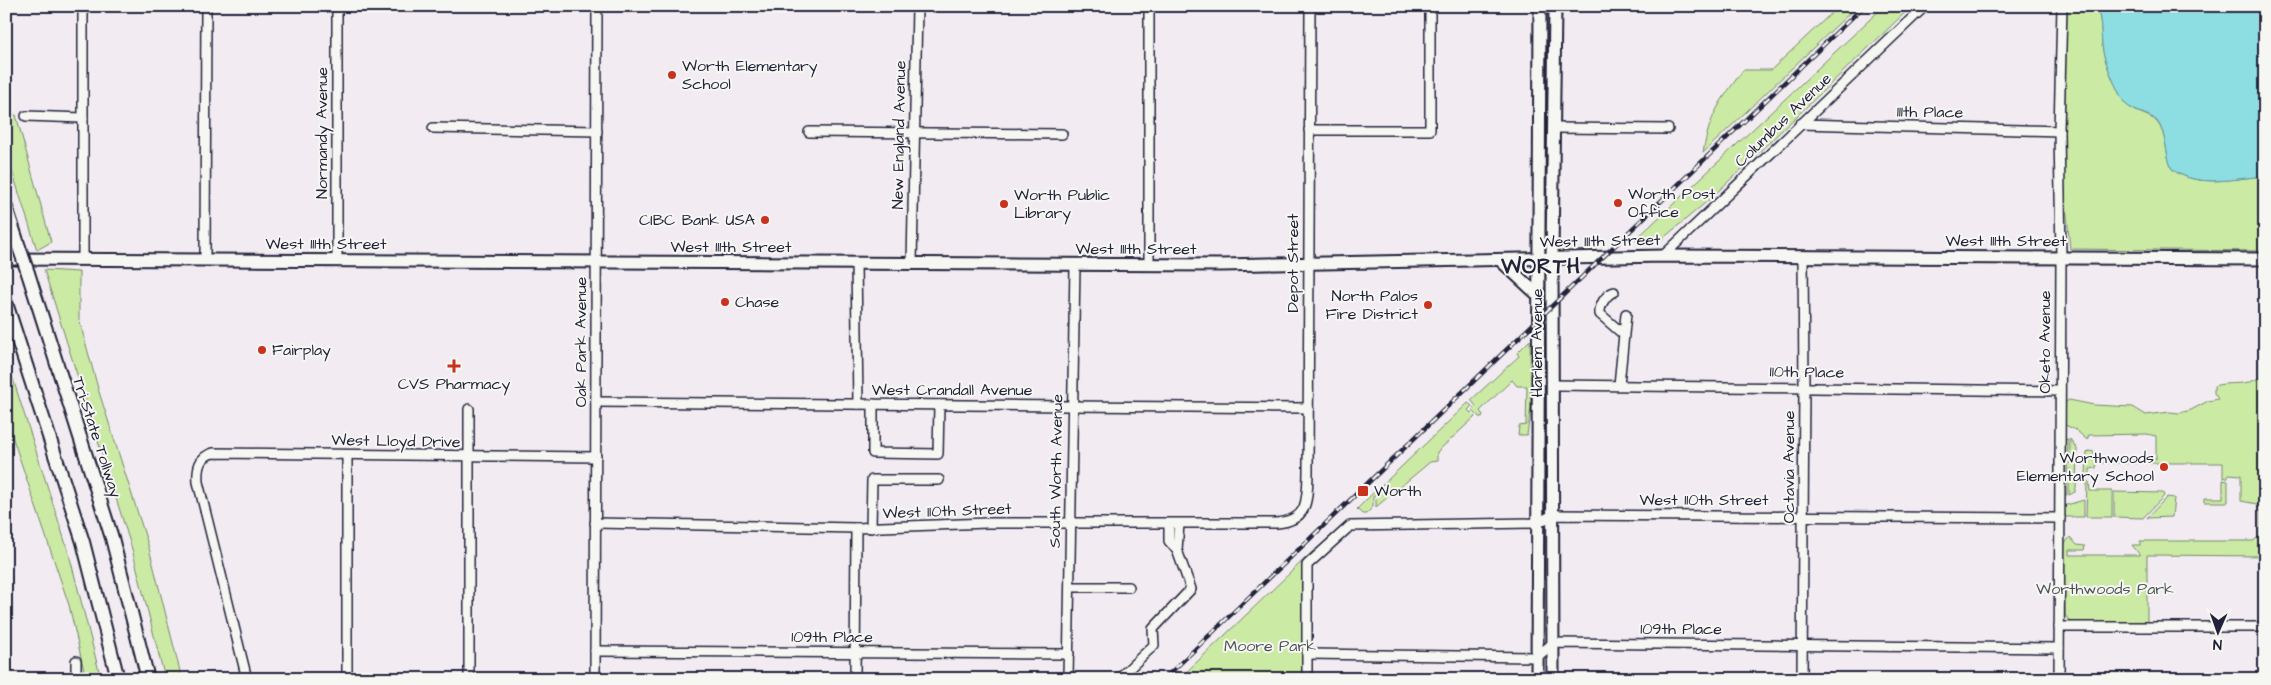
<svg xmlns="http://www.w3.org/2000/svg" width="2271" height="685" viewBox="0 0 2271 685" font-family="'Architects Daughter',sans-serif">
<rect width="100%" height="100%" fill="#f2ecf2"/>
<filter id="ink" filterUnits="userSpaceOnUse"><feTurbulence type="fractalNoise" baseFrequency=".02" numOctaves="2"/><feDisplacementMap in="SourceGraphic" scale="10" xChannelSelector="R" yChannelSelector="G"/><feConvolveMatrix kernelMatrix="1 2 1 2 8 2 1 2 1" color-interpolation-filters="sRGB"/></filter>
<g filter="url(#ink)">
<g fill="#cbeaa3" stroke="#76866f">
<path d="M1839 6H1857L1703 153C1710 113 1720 102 1743 70H1771Z"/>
<polygon points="1884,6 1912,6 1710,199 1661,240 1635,240"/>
<path d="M2067 6H2096C2104 23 2099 42 2105 59 2109 72 2116 87 2122 99 2129 113 2149 113 2157 122 2167 134 2165 154 2172 169 2197 189 2236 178 2265 176V251L2070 249 2063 171Z"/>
<polygon points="6,96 12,115 16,115 51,242 37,250 6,152"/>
<path d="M2262 268H2265V556L2147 555V624L2070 622 2065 615 2064 545 2070 537 2077 545 2085 546 2084 550H2069V555H2140L2132 545H2140V541H2253L2260 536V508L2257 504 2241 501V475L2228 474V477L2223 478V463H2097L2096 468 2090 469V477L2086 475 2087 453 2089 451 2094 452V459H2156V436L2147 434 2089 435 2087 440 2076 430 2065 425V402L2069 400 2094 405 2133 407 2146 415 2170 412 2179 413 2191 410 2208 401 2218 399 2214 393V386C2229 381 2247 387 2260 377Z"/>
<polygon points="44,270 79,272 79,319 99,392 149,548 182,679 165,679 132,549"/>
<polygon points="1530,340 1531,407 1527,435 1518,435 1519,426 1526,425 1527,386 1517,386 1512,380 1480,411 1483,415 1482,417 1479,417 1472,410 1476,406 1471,400 1519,356 1517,353"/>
<polygon points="6,357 69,554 101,679 86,679 69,605 6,418"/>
<polygon points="1468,403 1472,406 1468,410 1475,417 1437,452 1437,461 1430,462 1376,507 1376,498 1380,494 1376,491"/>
<polygon points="2068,439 2067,495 2064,495 2063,441"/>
<polygon points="2070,439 2077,449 2076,487 2075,492 2069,495"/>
<polygon points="2223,480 2228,481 2228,502 2204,502 2204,498 2223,498"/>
<polygon points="2087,481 2089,482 2090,491 2112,491 2112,517 2086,517"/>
<polygon points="1374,492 1376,495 1373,497 1373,507 1366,514 1362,514 1357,509"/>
<polygon points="2114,492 2163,493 2164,496 2143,518 2114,517"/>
<polygon points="2167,497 2174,498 2172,517 2147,518"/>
<polygon points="2084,500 2084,517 2062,517 2063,506"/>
<polygon points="1313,551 1307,559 1302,574 1302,679 1179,679"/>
</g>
<path fill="#8ddee3" stroke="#6293a0" d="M2096 6H2265V176C2236 178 2197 189 2172 169 2165 154 2167 134 2157 121 2149 112 2129 113 2122 99 2116 87 2109 72 2105 59 2099 42 2104 23 2096 6Z"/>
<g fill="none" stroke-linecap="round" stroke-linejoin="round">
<g stroke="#22223b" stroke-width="12">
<g id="minor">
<polyline points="83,6 83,259"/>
<polyline points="337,6 337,261"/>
<polyline points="26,116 83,118"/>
<polyline points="1800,124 2059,131"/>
<polyline points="433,128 597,131"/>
<polyline points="1554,128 1668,129"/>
<polyline points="1309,130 1430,130 1430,6"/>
<polyline points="809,132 1062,134"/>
<polyline points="1663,256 1925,6"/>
<polyline points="205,259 206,6"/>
<polyline points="856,263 858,404"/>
<polyline points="912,264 917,6"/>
<polyline points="1149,265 1149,6"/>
<path d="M1614 292C1606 294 1599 306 1600 314L1623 334"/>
<polyline points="1553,385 2060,391"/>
<polyline points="1619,385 1626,314"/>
<polyline points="596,402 1308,408"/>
<polyline points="873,404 873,453 938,454 939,405"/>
<polyline points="469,409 469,679"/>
<path d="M595 523 856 528 987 523H1277C1309 520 1307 500 1308 473L1310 6"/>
<polyline points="1169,524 1169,541 1177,550"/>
<polyline points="871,528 872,480 939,480"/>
<polyline points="1070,587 1129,587"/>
<polyline points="2059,627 2265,627"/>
<polyline points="595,651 1069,654"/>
<polyline points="1307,654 1537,657 1553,643 2059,648"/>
<polyline points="76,679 76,661"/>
<path d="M247 679 198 482C197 468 199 457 213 453L596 457"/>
<polyline points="347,679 347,455"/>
<polyline points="595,679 597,6"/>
<polyline points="855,679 856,528"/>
<polyline points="1068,679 1075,265"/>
<polyline points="1118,679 1154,645 1153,629 1191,589 1177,550 1179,524"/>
<polyline points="1307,679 1307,565 1350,526 1537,523 1553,515 2060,518"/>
<polyline points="1802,679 1804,387 1803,256"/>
<polyline points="2059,679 2061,258 2059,131 2062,6"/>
</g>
</g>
<g stroke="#22223b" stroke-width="15">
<g id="major">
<polyline points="6,259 1222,265 1663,256 2265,259"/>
<polyline points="1500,260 1538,295"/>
<polyline points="1537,679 1540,6"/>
<polyline points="1553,679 1552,259 1555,6"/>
</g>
</g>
<g stroke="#22223b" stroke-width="16">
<g id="highway">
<polyline points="6,207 19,247"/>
<polyline points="28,273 112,538 148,679"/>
<polyline points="6,303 83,542 118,679"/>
</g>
</g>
<use href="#minor" stroke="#f6f6f2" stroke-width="9"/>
<use href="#major" stroke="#f6f6f2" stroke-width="11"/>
<use href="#highway" stroke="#f6f6f2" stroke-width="12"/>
<g stroke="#22223b" stroke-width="4.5">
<polyline id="rail" points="1164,679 1864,6"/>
</g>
<use href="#rail" stroke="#f6f6f2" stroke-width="2.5" stroke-dasharray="8" stroke-linecap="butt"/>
<g stroke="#22223b" stroke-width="16" stroke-linecap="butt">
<polyline id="highway-bridge" points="19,247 28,273"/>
</g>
<use href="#highway-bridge" stroke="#f6f6f2" stroke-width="12"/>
</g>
</g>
<g fill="#c8321e" stroke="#f6f6f2" stroke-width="2">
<circle cx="672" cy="75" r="5"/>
<circle cx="1618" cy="203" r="5"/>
<circle cx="1004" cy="204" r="5"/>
<circle cx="765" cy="220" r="5"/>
<circle cx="725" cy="302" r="5"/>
<circle cx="1428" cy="305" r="5"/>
<circle cx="262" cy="350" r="5"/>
<path d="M451.5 358.5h5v5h5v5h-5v5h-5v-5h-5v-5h5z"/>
<circle cx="2164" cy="467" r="5"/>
<rect x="1357" y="485" width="12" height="12" rx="2.5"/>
</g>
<g text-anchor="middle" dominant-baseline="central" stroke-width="4" stroke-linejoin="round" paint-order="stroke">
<g font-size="16" fill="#22223b" stroke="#f6f6f2" text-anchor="start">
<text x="682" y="66">Worth Elementary<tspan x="682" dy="18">School</tspan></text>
<text x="1628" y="194">Worth Post<tspan x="1628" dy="18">Office</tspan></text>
<text x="1014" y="195">Worth Public<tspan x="1014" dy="18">Library</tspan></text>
<text x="755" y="220" text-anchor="end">CIBC Bank USA</text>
<text x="1418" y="296" text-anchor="end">North Palos<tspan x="1418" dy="18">Fire District</tspan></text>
<text x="735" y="302">Chase</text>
<text x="272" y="350">Fairplay</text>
<text x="454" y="384" text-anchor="middle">CVS Pharmacy</text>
<text x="2154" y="458" text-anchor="end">Worthwoods<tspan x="2154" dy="18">Elementary School</tspan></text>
<text x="1374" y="491">Worth</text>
</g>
<g font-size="16" fill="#22223b" stroke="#f6f6f2">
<text transform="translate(1930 112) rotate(1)">111th Place</text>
<text transform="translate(1783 120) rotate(-44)">Columbus Avenue</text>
<text transform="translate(322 133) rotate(-90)">Normandy Avenue</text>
<text transform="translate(899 135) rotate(-89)">New England Avenue</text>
<text transform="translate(1600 241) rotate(-1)">West 111th Street</text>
<text x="2006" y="241">West 111th Street</text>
<text x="326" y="244">West 111th Street</text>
<text x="731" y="247">West 111th Street</text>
<text x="1136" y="249">West 111th Street</text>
<text transform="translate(1293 263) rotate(-90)">Depot Street</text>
<text transform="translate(581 342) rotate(-90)">Oak Park Avenue</text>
<text transform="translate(2045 342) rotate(-90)">Oketo Avenue</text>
<text transform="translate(1537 343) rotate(-90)">Harlem Avenue</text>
<text transform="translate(1807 372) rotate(1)">110th Place</text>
<text x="952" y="390">West Crandall Avenue</text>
<text transform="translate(97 437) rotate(72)">Tri-State Tollway</text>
<text transform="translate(396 441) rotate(1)">West Lloyd Drive</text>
<text transform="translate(1789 467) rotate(-90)">Octavia Avenue</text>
<text transform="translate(1056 471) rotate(-89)">South Worth Avenue</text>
<text x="1704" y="500">West 110th Street</text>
<text transform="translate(947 511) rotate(-2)">West 110th Street</text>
<text x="1681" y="629">109th Place</text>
<text x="832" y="637">109th Place</text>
</g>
<g font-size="16" fill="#4c5455" stroke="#f6f6f2">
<text x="2105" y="589">Worthwoods Park</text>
<text x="1270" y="646">Moore Park</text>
</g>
<g font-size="21" font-weight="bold" letter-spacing="1" fill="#22223b" stroke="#f6f6f2">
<text x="1541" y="266">WORTH</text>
</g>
</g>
<rect width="2271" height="685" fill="none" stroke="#f6f6f2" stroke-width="25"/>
<rect x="12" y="12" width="2246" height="660" fill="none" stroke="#22223b" stroke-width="2" filter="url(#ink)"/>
<g transform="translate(2218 632) rotate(182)" stroke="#f6f6f2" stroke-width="4" paint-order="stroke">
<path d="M0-4L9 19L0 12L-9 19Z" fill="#22223b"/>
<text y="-8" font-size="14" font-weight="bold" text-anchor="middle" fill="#22223b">N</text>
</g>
</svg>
